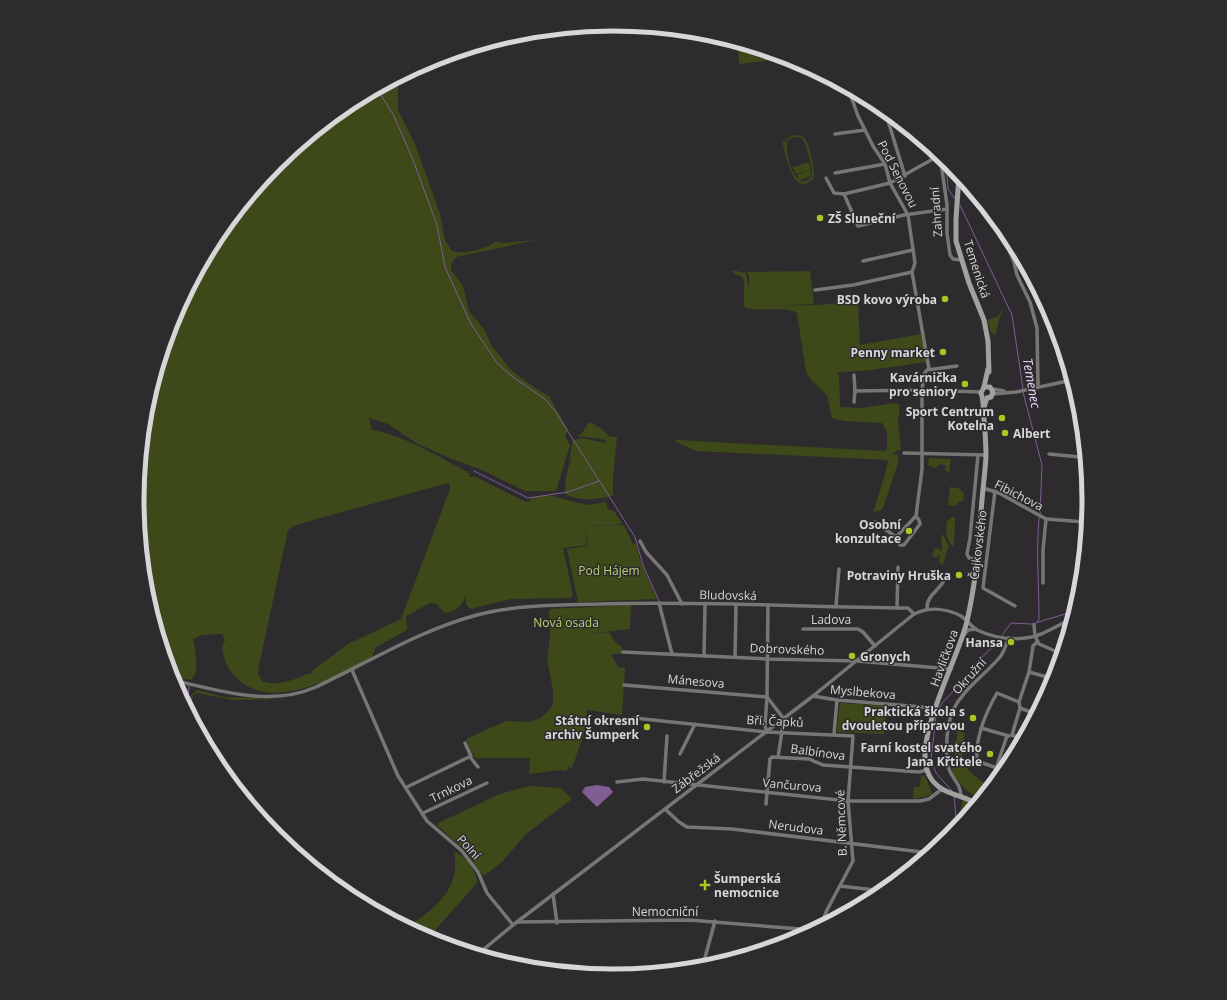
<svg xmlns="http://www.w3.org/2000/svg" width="1227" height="1000" viewBox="0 0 1227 1000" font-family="'Open Sans',sans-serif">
<rect width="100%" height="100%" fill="#2d2b2e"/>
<g fill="#3d4918" fill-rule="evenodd">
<polygon points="738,43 790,58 739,64"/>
<path d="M398 78V110L415 144 440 214 445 240 452 251C463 255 486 249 496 241L501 243 537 240 456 257 451 264V270L463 286 469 311 484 329 492 346 511 370 532 386 549 396 568 430 565 436 570 445 556 491H525L482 470 452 459 418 444 388 424 369 418 372 430C401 434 441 458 467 472L470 474 469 477H476L526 502 530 501 532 497 548 495 587 505 606 502 608 509 614 511 622 523C611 527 599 524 589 526L624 525 633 544H636L640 560 657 599 578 602 567 549 588 546 584 526 587 545 563 548 573 595 571 598 511 599 470 609 466 604V595C463 606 455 612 444 613L437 604 430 603 406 616 407 630 376 647 372 657C337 676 275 712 239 680 228 671 223 660 222 646L225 641 222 634 202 635 193 639C195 649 200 673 191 680L172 677 147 593 138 500 147 407 174 318 218 235 277 163 349 104ZM448 483 450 484V489L401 619 348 644 312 671 311 674H307C295 680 275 687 262 681L258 674 259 666 288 530 294 526 306 522Z"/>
<path d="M794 135C798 135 802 135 805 139 810 146 816 172 813 179 792 199 786 153 782 141L785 142 788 138ZM794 137C798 137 801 137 803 140 807 146 814 171 811 177 795 196 783 149 788 140Z"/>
<polygon points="809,162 811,176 799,180 797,175 808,171 795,174 793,167"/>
<path d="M731 270 746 273 749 290V275L747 272 810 271 814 304 752 306 817 305 858 302 860 345 921 334 926 362 871 370 836 373 839 375 840 407 861 408 895 403 900 405 898 421 901 449 892 454 898 455V463L883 508 880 511 873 512 885 474 888 460 696 451 676 442V440L884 451 887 449V432L882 423 844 421 832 418 827 395 811 380 806 372 797 313C790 306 758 312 746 308L744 305V280L741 276 736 275Z"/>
<polygon points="1002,310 1003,310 1000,317 995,336 991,332 987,320 998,316"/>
<path d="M589 422 601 428 610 437H617L613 476V496C597 499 580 502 565 494 565 478 567 471 572 456L569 460 573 440 582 438 604 443 607 440 577 436 582 433Z"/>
<polygon points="929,458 951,459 949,474 946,470 944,470 946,466 941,464 935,468 928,465"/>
<polygon points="950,487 958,488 964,493 963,501 960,501 955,506 948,505"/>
<path d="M952 517 955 518 954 547C946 541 945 531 947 521Z"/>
<path d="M943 534 949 547 947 550 943 565 939 562 940 554 936 558 932 555 935 548 940 549 941 553C943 546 939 540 943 534Z"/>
<polygon points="631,605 630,629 585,634 609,632 615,642 622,647 623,654 611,654 618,667 625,668 622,715 587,710 584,734 572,768 568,767 567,771 561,770 529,774 530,758 475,758 466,740 468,738 506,721 528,722 541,718 551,708 553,704 553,691 547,659 550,637 549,609"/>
<path d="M198 690 224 697 282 699 233 700 197 693 193 695 190 713C186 706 189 693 198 690Z"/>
<polygon points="840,703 886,706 884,734 837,732"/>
<path d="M957 730 965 733C958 767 964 768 990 787L981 799C967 792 958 784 951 769L955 768 954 742 957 740Z"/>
<polygon points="921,775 925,776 932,793 928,796 913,799 914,787 920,787"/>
<polygon points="529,786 561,788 572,799 526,834 502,862 484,876 464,850 436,824 500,794"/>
<polygon points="963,800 975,807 960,824 960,814"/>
<path d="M455 852C465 855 478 873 477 883L428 938 408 927C435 908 461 889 454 853Z"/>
</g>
<polygon fill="#805e94" points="597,785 609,787 613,792 597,807 582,792 585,787"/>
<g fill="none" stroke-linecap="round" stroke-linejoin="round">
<g stroke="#805e94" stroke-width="1">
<polyline points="377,89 394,116 413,160 437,225 445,267 471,324 497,363 513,377 545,399 555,411 635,537 643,565 660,603"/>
<polyline points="946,160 948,189 955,199"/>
<polyline points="960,205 1012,315 1023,389"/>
<polyline points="1023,392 1042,465 1040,515"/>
<polyline points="474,471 528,498 568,492 599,481"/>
<path d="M1037 623 1039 619C1039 585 1036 552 1039 518"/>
<polyline points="187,706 189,686"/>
<polyline points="952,791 936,773 931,760 936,716 942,703 964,680 979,660 995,645 1011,623 1032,624 1075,611"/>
<polyline points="954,796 957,828"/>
</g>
<g stroke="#767775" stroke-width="3.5">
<polyline points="848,88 858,116 873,146 885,164 890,183 908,215 915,263 912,272"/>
<polyline points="885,111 905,176"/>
<polyline points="835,134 865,130"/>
<polyline points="940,155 947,205 947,233 950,255 953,259 961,260"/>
<polyline points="835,173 885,164"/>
<polyline points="826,178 834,193 844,194 890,183 940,155"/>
<polyline points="844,194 858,226 904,215 947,209"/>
<polyline points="997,221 1014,262 1017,275 1030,302 1037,328 1038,386"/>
<polyline points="863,261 913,250"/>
<polyline points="912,272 929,369"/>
<polyline points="815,290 853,285 912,272"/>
<polyline points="1070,374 1071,376"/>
<polyline points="854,375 855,391 922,390 924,374 927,370 957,366"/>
<polyline points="993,389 1004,391"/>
<polyline points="993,394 1016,392 1072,380"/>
<polyline points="1076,394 1082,429 1080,462"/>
<polyline points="854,402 855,391"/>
<polyline points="904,453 986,455"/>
<polyline points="1049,454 1080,457"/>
<polyline points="983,488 999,493 1046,519 1043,550 1043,583"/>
<polyline points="995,491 983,588 1015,606"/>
<polyline points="916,516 919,520 920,524 904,545 900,545 896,537 916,516 922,469 922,390 981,392"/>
<polyline points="1046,519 1085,522"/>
<polyline points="875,522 896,537"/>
<polyline points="640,541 646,552 667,575 682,604"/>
<polyline points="977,559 969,558 967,554 970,538 978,455"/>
<polyline points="659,603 672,654"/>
<polyline points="768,605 767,697 784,719 778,757"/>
<polyline points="836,606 839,569"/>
<polyline points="897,608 898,567"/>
<path d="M927 609C926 594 942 590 946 576"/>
<polyline points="1034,625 1035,636 1039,644 1062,654"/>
<polyline points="803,629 858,629 863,632 875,646"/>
<polyline points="964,635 968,630 976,629"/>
<polyline points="623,652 767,659 857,661 951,669"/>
<polyline points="704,656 705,604"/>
<polyline points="735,657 736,605"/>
<polyline points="352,670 398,776 427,821 462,851 478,872 487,893 513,925"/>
<polyline points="1029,672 1054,679"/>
<path d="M173 680C219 691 271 707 316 687 369 662 420 630 477 615 514 605 561 605 599 604 702 601 805 607 908 608L914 614"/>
<polyline points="624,685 767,697 765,726 767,732"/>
<polyline points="813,696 837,700 935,708"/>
<polyline points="1020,708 1036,714"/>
<polyline points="634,718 767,732 853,736 848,801 853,861 827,910 820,927"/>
<polyline points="981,728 1009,736"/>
<polyline points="834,734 837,700"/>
<polyline points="1012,735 1020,708 1019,702 1029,672 1033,646 1037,642"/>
<polyline points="1012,735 1023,739"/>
<polyline points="680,754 695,724"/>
<polyline points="470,757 478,767"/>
<path d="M997 768 977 761C975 737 985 714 997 693L1019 702"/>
<polyline points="617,782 643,779 848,801 920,801 929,799 942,789"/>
<polyline points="664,782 667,736"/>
<polyline points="407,787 471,756 465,743"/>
<polyline points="989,789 1007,736"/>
<path d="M961 797C962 783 947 775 947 761 946 745 947 724 953 710 964 688 985 675 1000 657 1004 652 1006 644 1009 638"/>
<polyline points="766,804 770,759 772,757 809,759 823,765 919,772 927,770"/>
<polyline points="665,809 679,822 687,827 732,829 930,853"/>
<polyline points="423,813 487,783"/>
<polyline points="840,886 883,891"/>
<polyline points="553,894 557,923"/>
<polyline points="517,922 689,920 813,930"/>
<polyline points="798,938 802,929"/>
<path d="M478 954 513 925 813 696 914 614C929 607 946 608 961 616 967 620 971 626 977 630 992 637 1009 640 1025 638 1041 637 1058 625 1073 618"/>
<polyline points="693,961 703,965 715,921"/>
</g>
<g stroke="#a1a29f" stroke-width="5">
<polyline points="959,175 956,219 956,241 969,283 984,320 988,341 989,372"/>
<polyline points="984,407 987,398 991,397 993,392 990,387 984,387"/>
<path d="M977 804C960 793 939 795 929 775 911 741 959 658 967 621 975 586 979 549 981 513 982 494 985 475 986 456 986 444 985 431 984 419 983 411 984 400 981 393L984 387 988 369"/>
</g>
</g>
<g fill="#a6c821" stroke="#2d2b2e" stroke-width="1.5">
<circle cx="820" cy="218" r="4"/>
<circle cx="945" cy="299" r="4"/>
<circle cx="943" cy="352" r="4"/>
<circle cx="965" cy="384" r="4"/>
<circle cx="1002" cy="418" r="4"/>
<circle cx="1005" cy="433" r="4"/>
<circle cx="909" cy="531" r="4"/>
<circle cx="959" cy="575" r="4"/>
<circle cx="1011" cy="642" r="4"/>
<circle cx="852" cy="656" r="4"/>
<circle cx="973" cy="718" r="4"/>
<circle cx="647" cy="727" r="4"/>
<circle cx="990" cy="754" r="4"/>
<path d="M703 879h4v4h4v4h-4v4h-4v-4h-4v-4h4z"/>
</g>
<g text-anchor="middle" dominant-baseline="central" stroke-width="3" stroke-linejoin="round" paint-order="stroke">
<g font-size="12" fill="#d7d6d8" stroke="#2d2b2e">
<text transform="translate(898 174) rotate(63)">Pod Senovou</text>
<text transform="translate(936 212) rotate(-94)">Zahradní</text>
<text transform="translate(977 269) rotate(72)">Temenická</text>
<text transform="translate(1019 495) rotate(27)">Fibichova</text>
<text transform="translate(978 545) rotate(-83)">Čajkovského</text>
<text transform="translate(728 595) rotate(1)">Bludovská</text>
<text x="831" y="619">Ladova</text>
<text transform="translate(787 649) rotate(2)">Dobrovského</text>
<text transform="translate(944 658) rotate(-70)">Havlíčkova</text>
<text transform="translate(969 676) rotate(-48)">Okružní</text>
<text transform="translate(696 681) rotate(5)">Mánesova</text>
<text transform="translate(863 692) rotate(5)">Myslbekova</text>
<text transform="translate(775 721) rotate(3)">Bří. Čapků</text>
<text transform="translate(818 752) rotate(8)">Balbínova</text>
<text transform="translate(696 773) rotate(-37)">Zábřežská</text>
<text transform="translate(792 785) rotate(5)">Vančurova</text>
<text transform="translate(451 789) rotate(-26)">Trnkova</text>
<text transform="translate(841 823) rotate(-92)">B. Němcové</text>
<text transform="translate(796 827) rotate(7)">Nerudova</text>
<text transform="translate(469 847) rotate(48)">Polní</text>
<text x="665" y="911">Nemocniční</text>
</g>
<g font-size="12" font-weight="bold" fill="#d7d6d8" stroke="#2d2b2e" text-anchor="end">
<text x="828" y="218" text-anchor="start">ZŠ Sluneční</text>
<text x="937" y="299">BSD kovo výroba</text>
<text x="935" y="352">Penny market</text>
<text x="957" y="377">Kavárnička<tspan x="957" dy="14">pro seniory</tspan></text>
<text x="994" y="411">Sport Centrum<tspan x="994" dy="14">Kotelna</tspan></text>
<text x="1013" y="433" text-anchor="start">Albert</text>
<text x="901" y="524">Osobní<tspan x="901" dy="14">konzultace</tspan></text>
<text x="951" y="575">Potraviny Hruška</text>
<text x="1003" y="642">Hansa</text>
<text x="860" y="656" text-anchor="start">Gronych</text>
<text x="965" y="711">Praktická škola s<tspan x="965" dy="14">dvouletou přípravou</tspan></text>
<text x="639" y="720">Státní okresní<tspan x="639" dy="14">archiv Šumperk</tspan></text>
<text x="982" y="747">Farní kostel svatého<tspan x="982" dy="14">Jana Křtitele</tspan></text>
<text x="714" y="878" text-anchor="start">Šumperská<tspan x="714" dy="14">nemocnice</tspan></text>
</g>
<g font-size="12" fill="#b9d276" stroke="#2d2b2e">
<text x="609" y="570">Pod Hájem</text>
<text x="566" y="622">Nová osada</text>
</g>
<g font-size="13" font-style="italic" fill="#ecd8f8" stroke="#2d2b2e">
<text transform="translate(1032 383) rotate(80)">Temenec</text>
</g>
</g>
<path d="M0 0H1227V1000H0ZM144 500a469 469 0 1 1 938 0a469 469 0 1 1-938 0Z" fill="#2d2b2e" fill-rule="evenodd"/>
<path fill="none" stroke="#d7d6d8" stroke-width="5" d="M144 500a469 469 0 1 1 938 0a469 469 0 1 1-938 0Z"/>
</svg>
